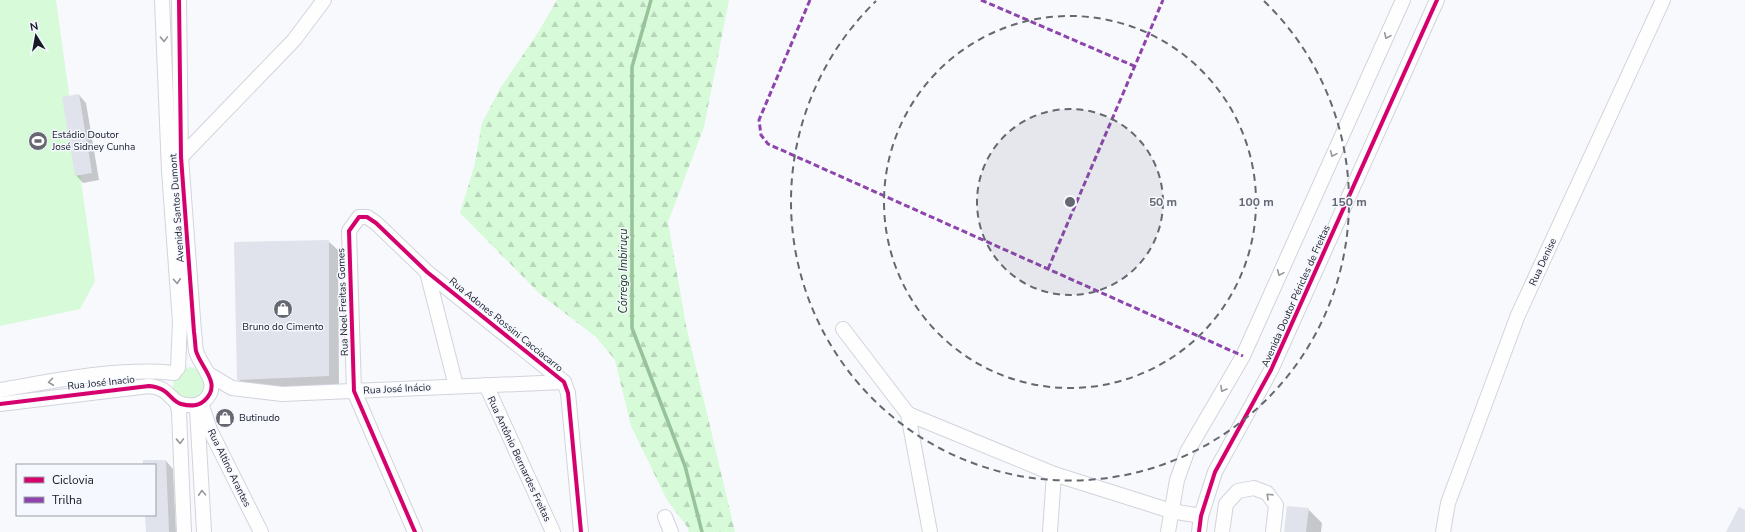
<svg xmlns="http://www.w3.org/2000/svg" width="1745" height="532" viewBox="0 0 1745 532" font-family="'Nunito Sans',sans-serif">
<defs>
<pattern id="forest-firs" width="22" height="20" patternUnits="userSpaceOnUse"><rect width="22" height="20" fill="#d7fad9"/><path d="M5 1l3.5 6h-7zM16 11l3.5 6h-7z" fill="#b8d6ba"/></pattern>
</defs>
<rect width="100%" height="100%" fill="#f8f9fd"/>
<g fill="#d7fad9">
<polygon points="0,0 56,0 95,281 80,309 0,326"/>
<path d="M190 367 201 370 205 373 206 395 186 403 173 390C172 378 179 369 190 367Z"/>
</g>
<polygon fill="url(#forest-firs)" points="557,0 729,0 704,127 668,222 686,325 735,532 689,532 688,528 667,500 631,426 615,360 596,337 540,294 460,213 474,167 482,123 501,87 539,31"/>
<g fill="#0003">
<polygon points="79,95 86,103 99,180 83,183 76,175"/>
<polygon points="328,241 338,250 339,385 248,389 238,379"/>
<polygon points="166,461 173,469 176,532 147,532 146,515 155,515 155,465 144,465"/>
<polygon points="1308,509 1322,523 1321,532 1285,532"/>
</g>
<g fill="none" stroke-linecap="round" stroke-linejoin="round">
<polyline stroke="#98c29a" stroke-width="3.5" points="651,0 632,67 632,328 685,466 702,532"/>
</g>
<g fill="#e1e3ec">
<polygon points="79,94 92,173 75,176 62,97"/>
<polygon points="329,240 329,376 237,380 234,242"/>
<polygon points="143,460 166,460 169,532 146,532 145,515 155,515 155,465 143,465"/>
<polygon points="1287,506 1309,508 1306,532 1284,532"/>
<polygon points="1739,507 1745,510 1745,532 1726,532"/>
</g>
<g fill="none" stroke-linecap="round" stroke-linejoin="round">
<g stroke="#d1d4dc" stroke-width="16">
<g id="minor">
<polyline points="162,0 169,171 180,322 178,368"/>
<polyline points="181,157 294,40 324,0"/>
<polyline points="427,272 456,386"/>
<polyline points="843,329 908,414 930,532"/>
<polyline points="210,375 232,388 282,394 564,382"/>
<polyline points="486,385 553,532"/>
<path d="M0 390C54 381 119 367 174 373"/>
<polyline points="177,403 179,412 184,532"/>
<polyline points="201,403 210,430 261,532"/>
<path d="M0 404 149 386C170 388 169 400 181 404 189 406 197 407 204 401 223 384 201 368 196 351 195 345 195 338 194 332L181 157 179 0"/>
<polyline points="197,409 204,532"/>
<polyline points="908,414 1054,474 1171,511 1201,516"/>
<polyline points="665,517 671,532"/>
<polyline points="415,532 354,391 349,231 359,217 367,217 376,223 427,272 564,382 568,393 581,532"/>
<polyline points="1050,532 1054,474"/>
<polyline points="1168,532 1177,480 1187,452 1243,356 1403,0"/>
<polyline points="1199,532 1201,516 1215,472 1271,370 1437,0"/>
<polyline points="1222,532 1226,504 1238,491 1254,488 1267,493 1276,505 1273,532"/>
<polyline points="1443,532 1448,503 1518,315 1663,0"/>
</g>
</g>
<use href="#minor" stroke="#fefeff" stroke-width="14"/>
<g stroke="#8e44ad" stroke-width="3" stroke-dasharray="6 3" stroke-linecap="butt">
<polyline points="810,0 759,120 761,135 768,144 1243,356"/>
<polyline points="981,0 1134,66"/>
<polyline points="1048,269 1163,0"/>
</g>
<g stroke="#f6f8ff" stroke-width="6">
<g id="cycleway">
<path d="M0 404 149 386C170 388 169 400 181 404 189 406 197 407 204 401 223 384 201 368 196 351 195 345 195 338 194 332L181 157 179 0"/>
<polyline points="415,532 354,391 349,231 359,217 367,217 376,223 427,272 564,382 568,393 581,532"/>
<polyline points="1199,532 1201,516 1215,472 1271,370 1437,0"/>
</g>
</g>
<use href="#cycleway" stroke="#d6006c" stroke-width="4"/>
</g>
<defs><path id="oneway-chevron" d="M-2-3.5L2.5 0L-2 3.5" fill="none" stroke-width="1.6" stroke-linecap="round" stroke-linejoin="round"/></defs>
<g stroke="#96979d">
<use href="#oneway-chevron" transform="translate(1387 36) rotate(114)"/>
<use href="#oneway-chevron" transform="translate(164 39) rotate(88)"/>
<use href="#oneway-chevron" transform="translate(1333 154) rotate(114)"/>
<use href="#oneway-chevron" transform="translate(1280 273) rotate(114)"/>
<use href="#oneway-chevron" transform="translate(177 281) rotate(86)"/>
<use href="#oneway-chevron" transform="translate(51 382) rotate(173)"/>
<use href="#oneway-chevron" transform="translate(1223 389) rotate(120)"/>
<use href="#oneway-chevron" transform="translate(180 441) rotate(88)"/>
<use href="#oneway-chevron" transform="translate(202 493) rotate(-93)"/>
<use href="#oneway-chevron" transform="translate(1269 496) rotate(-136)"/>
</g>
<circle cx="1070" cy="202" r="93" fill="#656871" fill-opacity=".12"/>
<g fill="none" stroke="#656871" stroke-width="2" stroke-dasharray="7 5">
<circle cx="1070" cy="202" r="93"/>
<circle cx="1070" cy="202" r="186"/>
<path d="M1264 1A279 279 0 1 1 876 1"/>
</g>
<defs>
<g id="stadium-disc" transform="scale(1)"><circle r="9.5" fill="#656871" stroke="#f6f8ff"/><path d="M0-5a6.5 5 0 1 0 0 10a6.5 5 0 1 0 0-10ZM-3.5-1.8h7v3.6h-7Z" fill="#fff"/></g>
<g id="shop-disc" transform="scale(1)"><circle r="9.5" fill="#656871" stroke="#f6f8ff"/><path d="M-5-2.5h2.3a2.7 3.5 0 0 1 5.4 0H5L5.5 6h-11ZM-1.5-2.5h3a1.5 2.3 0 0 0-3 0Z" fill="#fff"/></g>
</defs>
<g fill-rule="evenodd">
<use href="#stadium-disc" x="38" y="141"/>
<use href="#shop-disc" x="283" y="309"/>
<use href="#shop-disc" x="225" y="418"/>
</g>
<g text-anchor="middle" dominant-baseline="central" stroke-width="3" stroke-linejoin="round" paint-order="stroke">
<g font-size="10" fill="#161a25" stroke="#f6f8ff" text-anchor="start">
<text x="52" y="135">Estádio Doutor<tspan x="52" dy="12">José Sidney Cunha</tspan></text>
<text x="283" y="327" text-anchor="middle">Bruno do Cimento</text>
<text x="239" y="418">Butinudo</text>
</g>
<g font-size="10" fill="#161a25" stroke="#f6f8ff">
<text transform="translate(177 208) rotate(-94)">Avenida Santos Dumont</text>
<text transform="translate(1543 262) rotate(-65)">Rua Denise</text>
<text transform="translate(1296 296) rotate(-66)">Avenida Doutor Péricles de Freitas</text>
<text transform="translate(343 302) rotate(-92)">Rua Noel Freitas Gomes</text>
<text transform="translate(506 325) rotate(39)">Rua Adones Rossini Cacciacarro</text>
<text transform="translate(101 383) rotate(-6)">Rua José Inacio</text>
<text transform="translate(397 389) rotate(-3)">Rua José Inácio</text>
<text transform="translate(519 459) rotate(65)">Rua Antônio Bernardes Freitas</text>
<text transform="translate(229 468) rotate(64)">Rua Altino Arantes</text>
</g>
<g font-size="11" font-style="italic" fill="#103b13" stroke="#f6f8ff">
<text transform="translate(623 271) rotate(-90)">Córrego Imbiruçu</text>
</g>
</g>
<circle cx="1070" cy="202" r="6" fill="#656871" stroke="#f6f8ff" stroke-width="2"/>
<g font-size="12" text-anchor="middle" font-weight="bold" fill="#656871" stroke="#f6f8ff" stroke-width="3" stroke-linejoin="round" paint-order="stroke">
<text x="1163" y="206">50 m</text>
<text x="1256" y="206">100 m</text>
<text x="1349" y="206">150 m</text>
</g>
<rect x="16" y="464" width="140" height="52" fill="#f6f8ff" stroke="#9c9fa8"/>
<rect x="24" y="477" width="20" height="6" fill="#d6006c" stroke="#9c9fa8"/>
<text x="52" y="484" font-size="12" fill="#161a25">Ciclovia</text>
<rect x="24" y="497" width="20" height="6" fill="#8e44ad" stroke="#9c9fa8"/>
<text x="52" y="504" font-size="12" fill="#161a25">Trilha</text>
<g transform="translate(36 36) rotate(349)" stroke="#f6f8ff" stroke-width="3" paint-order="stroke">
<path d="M0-3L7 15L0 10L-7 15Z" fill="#161a25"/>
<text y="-6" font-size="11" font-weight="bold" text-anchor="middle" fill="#161a25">N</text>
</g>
</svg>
